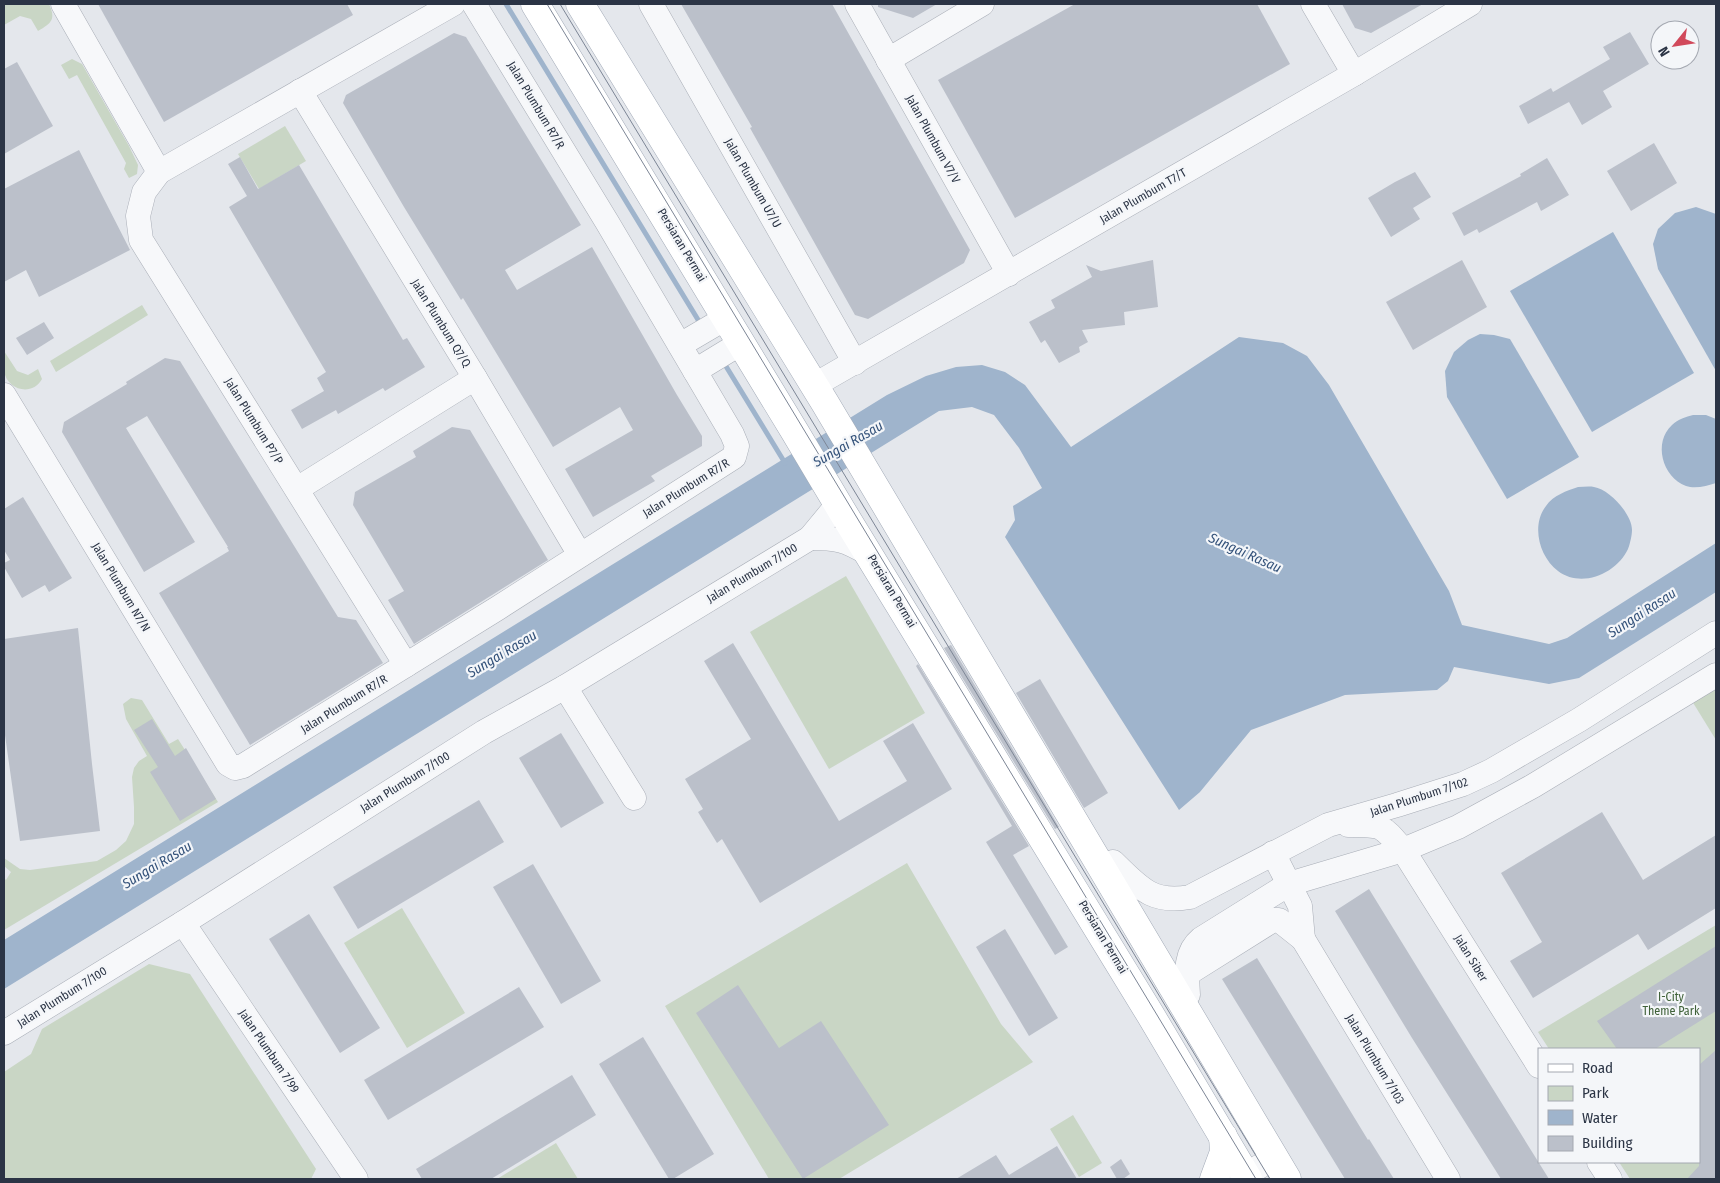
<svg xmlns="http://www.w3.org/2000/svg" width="1720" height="1183" viewBox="0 0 1720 1183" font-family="'Fira Sans Condensed',sans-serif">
<rect width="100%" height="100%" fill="#e4e7ec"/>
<g fill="#c9d6c5">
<path d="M5 4H49C56 19 52 23 38 31L31 19 20 16 4 25V5Z"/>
<polygon points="72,59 82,64 129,146 138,165 137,174 129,178 124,169 126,163 77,75 69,79 61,65"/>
<polygon points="285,126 306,161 259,189 238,154"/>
<polygon points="142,305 148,315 56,372 50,361"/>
<path d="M4 351 17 371 28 375 38 369 42 379C32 397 7 390 4 371 3 365 4 357 4 351Z"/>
<polygon points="846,576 925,713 829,769 750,632"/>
<polygon points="1716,686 1716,740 1692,701"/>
<polygon points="131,698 142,700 169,744 178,739 218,802 4,930 4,878 6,880 11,872 4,866 4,858 20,869 30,870 97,861 116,850 126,841 134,824 134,807 132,777 134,768 139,761 147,756 126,719 123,704"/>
<polygon points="907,863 1001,1024 1033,1062 839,1179 769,1179 665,1006"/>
<polygon points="402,908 465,1013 407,1048 344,943"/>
<polygon points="1716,925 1716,1179 1630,1179 1619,1162 1699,1162 1699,1049 1549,1049 1538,1032"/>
<polygon points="149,964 190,974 316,1169 311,1179 4,1179 4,1072 31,1054 42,1029"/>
<polygon points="1073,1115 1102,1163 1079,1177 1050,1129"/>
<polygon points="556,1143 578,1179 497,1179"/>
</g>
<g fill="#9fb4cc">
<polygon points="1696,207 1716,214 1716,371 1658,269 1653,244 1658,229 1675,213"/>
<polygon points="1613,232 1694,373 1592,432 1510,291"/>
<polygon points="1480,334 1494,335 1510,339 1579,457 1507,499 1447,397 1445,371 1454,352 1468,340"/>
<polygon points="1239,337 1283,343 1307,356 1329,385 1449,591 1462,625 1549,644 1567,638 1716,543 1716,592 1579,678 1549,684 1454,667 1448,681 1437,690 1345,695 1251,730 1200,792 1179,810 1005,537 1015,520 1013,506 1042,488 1019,448 994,415 972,407 939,411 4,989 4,940 887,395 926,376 956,367 982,365 1005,372 1025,385 1071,447"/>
<path d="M1693 415H1706L1716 419V483C1707 486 1695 489 1686 486 1662 477 1653 442 1672 425 1678 419 1686 417 1693 415Z"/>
<path d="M1578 487C1583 487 1589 486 1594 487 1609 489 1632 514 1632 530 1632 535 1630 544 1628 549 1617 573 1582 589 1558 571 1539 557 1531 525 1546 506 1553 495 1567 491 1578 487Z"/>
</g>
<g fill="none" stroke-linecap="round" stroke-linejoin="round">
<g stroke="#9fb4cc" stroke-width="5">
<polyline points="506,4 700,323"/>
<polyline points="724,363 785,463"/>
</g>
</g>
<g fill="#bbc0ca">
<polygon points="98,4 347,4 353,15 164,122"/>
<polygon points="681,4 832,4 970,250 964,263 868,319 855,315 750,128 752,127"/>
<polygon points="878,4 937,4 913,18 878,7"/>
<polygon points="1075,4 1257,4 1290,64 1015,218 938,80"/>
<polygon points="1342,4 1423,4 1371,33 1355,28"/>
<polygon points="1630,32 1649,64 1603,91 1612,107 1582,125 1569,102 1528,124 1519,106 1551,88 1553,92 1610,59 1603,47"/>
<polygon points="454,33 466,37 581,225 505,270 517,290 592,247 677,395 702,436 702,446 651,476 655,481 593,517 565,469 633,430 620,407 553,447 463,298 461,300 404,207 343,103 346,95"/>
<polygon points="17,62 53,126 4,154 4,69"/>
<polygon points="1654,143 1677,183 1631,211 1607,171"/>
<polygon points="79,150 130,250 39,297 26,270 4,282 4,189"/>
<polygon points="240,157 258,189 299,165 403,340 407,338 425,367 385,391 383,388 338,414 336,410 302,429 291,410 324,391 317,378 326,372 229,207 247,196 228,164"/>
<polygon points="1547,158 1569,195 1541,211 1537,202 1479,233 1477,229 1464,236 1452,213 1521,176 1520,174"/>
<polygon points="1415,172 1431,197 1413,208 1420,219 1391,237 1368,198 1395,182"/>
<polygon points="1153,260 1158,307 1124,312 1125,325 1082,330 1088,342 1079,347 1080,352 1059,363 1045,340 1041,343 1029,322 1055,308 1051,300 1092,277 1086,265 1101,271"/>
<polygon points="1462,260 1487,307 1413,350 1386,302"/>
<polygon points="44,322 54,338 27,355 16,338"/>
<polygon points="165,358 180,361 338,617 356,620 383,663 250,745 159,593 229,551 227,547 228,547 147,416 126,428 195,542 144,572 62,432 64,422 127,384 126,382"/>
<polygon points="452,427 470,430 548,560 414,644 388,600 404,591 353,505 355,492 416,457 413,451"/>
<polygon points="23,497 72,578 49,592 45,585 22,598 4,567 4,563 10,560 4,550 4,509"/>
<polygon points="78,628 92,764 100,831 20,841 4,728 4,639"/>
<polygon points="733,643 839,821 907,781 883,741 913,723 952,789 760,903 722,839 717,843 698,812 703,809 685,779 751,739 704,661"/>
<polygon points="951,645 1059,827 1055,829 944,648"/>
<polygon points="918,664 1029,846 1013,855 1068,947 1055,955 986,842 1012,826 916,666"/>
<polygon points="1040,679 1108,793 1084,808 1016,693"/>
<polygon points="152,719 175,756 186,748 216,799 180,821 150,772 158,767 134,730"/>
<polygon points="561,733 604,803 561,828 519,758"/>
<polygon points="479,800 504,842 358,929 333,887"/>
<polygon points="1602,812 1643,880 1716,835 1716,908 1648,950 1638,934 1533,998 1510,961 1542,942 1501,873"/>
<polygon points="533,864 601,981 561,1004 493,887"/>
<polygon points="1369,889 1425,980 1549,1179 1501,1179 1412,1038 1335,911"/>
<polygon points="309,914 380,1028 340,1053 269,939"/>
<polygon points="1005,929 1058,1018 1029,1036 976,947"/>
<polygon points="1716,946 1716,1011 1655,1049 1617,1049 1597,1021"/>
<polygon points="1257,958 1368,1140 1369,1139 1394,1179 1345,1179 1222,979"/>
<polygon points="738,985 779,1048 821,1021 889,1125 803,1179 696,1013"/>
<polygon points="519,987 544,1027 388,1120 364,1080"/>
<polygon points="643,1037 714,1154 673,1179 669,1179 599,1064"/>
<polygon points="1716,1050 1716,1179 1687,1179 1699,1166 1699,1065"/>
<polygon points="572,1075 596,1115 491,1179 422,1179 416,1169"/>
<polygon points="1057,1146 1077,1179 956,1179 996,1155 1009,1175"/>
<polygon points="1121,1159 1130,1174 1123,1179 1117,1179 1110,1167"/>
</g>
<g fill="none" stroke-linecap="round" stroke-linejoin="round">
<g stroke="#a9aeb7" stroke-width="25">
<g id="minor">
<polyline points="63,4 159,172"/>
<polyline points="651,4 855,363"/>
<polyline points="857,4 1009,274"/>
<polyline points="1313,4 1354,74"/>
<polyline points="888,60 982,4"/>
<polyline points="300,91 475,378 580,555"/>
<polyline points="680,345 726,318"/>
<polyline points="695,371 741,343"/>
<polyline points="813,386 1354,74 1470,4"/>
<polyline points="4,395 228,764 235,768 243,766 498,608 734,457 737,446 732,434 607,222 474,4"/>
<polyline points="297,489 475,378"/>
<path d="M810 538C838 538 845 540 869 554"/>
<polyline points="406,665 141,240 138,216 144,192 159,172 453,4"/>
<polyline points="565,687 634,798"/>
<path d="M1348 825C1383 825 1381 824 1403 850L1539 1066"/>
<polyline points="1273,853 1300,906 1303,939"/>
<path d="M1113 862C1139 887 1151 904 1190 897L1328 825 1397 805 1463 784 1491 771 1579 720 1716 633"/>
<polyline points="183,923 356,1179"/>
<polyline points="1187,974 1273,920 1279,920 1303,939 1448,1179"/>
<path d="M1188 995C1187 975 1184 953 1201 939L1289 884 1403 850 1458 827 1533 786 1716 675"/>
<polyline points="4,1033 183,923 484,732 565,687 810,538 838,504"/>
<polyline points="1599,1162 1610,1179"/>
<polyline points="1238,1179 1264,1164"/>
</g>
</g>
<g stroke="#a3abb8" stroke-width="29">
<g id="major">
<polyline points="535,4 795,432 842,511 1150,1014 1248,1179"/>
<polyline points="580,4 825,403 1287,1179"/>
<polyline points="1214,1179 1224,1152 1223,1136"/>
</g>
</g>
<use href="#minor" stroke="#f7f8fa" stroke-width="24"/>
<use href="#major" stroke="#fff" stroke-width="28"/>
<g stroke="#7d8696" stroke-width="1">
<polyline points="547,4 1256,1179"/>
<polyline points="560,4 1270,1179"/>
</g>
</g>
<g text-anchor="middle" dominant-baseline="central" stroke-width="4.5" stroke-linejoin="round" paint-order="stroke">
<g font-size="12" fill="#2b3445" stroke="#f4f6f9">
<text transform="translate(536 105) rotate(59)">Jalan Plumbum R7/R</text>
<text transform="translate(933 139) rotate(61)">Jalan Plumbum V7/V</text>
<text transform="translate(753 183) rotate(60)">Jalan Plumbum U7/U</text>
<text transform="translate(1143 196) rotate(-30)">Jalan Plumbum T7/T</text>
<text transform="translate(682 245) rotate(59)">Persiaran Permai</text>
<text transform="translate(441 323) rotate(58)">Jalan Plumbum Q7/Q</text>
<text transform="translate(254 421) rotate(58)">Jalan Plumbum P7/P</text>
<text transform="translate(686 488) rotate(-32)">Jalan Plumbum R7/R</text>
<text transform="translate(752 573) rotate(-31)">Jalan Plumbum 7/100</text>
<text transform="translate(121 587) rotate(59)">Jalan Plumbum N7/N</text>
<text transform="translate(892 591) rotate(59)">Persiaran Permai</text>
<text transform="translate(344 704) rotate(-32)">Jalan Plumbum R7/R</text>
<text transform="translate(405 782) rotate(-32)">Jalan Plumbum 7/100</text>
<text transform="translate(1419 797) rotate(-18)">Jalan Plumbum 7/102</text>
<text transform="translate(1103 937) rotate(59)">Persiaran Permai</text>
<text transform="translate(1471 958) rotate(58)">Jalan Siber</text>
<text transform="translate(62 997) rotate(-32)">Jalan Plumbum 7/100</text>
<text transform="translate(269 1051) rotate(56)">Jalan Plumbum 7/99</text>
<text transform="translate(1375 1059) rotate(59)">Jalan Plumbum 7/103</text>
</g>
<g font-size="12" fill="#3f6138" stroke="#f4f6f9">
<text x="1671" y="997">I-City<tspan x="1671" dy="14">Theme Park</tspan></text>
</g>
<g font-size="14" font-style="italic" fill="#34527a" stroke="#f4f6f9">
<text transform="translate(848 444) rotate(-30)">Sungai Rasau</text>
<text transform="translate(1245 553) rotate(24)">Sungai Rasau</text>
<text transform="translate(1642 613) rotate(-33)">Sungai Rasau</text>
<text transform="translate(502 654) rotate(-31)">Sungai Rasau</text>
<text transform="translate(157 865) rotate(-31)">Sungai Rasau</text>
</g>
</g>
<rect width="1720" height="1183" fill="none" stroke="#2b3445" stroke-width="10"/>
<rect x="1538" y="1048" width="162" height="115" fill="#f4f6f9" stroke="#a4a8b1"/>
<rect x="1548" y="1064" width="25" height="8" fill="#ffffff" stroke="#a4a8b1"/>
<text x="1582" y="1073" font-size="15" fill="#2b3445">Road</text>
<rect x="1548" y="1086" width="25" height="15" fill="#c9d6c5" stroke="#a4a8b1"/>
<text x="1582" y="1098" font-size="15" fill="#2b3445">Park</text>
<rect x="1548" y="1110" width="25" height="15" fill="#9fb4cc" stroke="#a4a8b1"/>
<text x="1582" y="1123" font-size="15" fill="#2b3445">Water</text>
<rect x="1548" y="1136" width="25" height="15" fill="#bbc0ca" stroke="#a4a8b1"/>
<text x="1582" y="1148" font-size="15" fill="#2b3445">Building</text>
<g transform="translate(1675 45) rotate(240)"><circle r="24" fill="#f4f6f9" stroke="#a4a8b1"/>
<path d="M0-4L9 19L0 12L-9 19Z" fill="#d1495b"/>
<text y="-8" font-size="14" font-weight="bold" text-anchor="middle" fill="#2b3445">N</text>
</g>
</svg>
